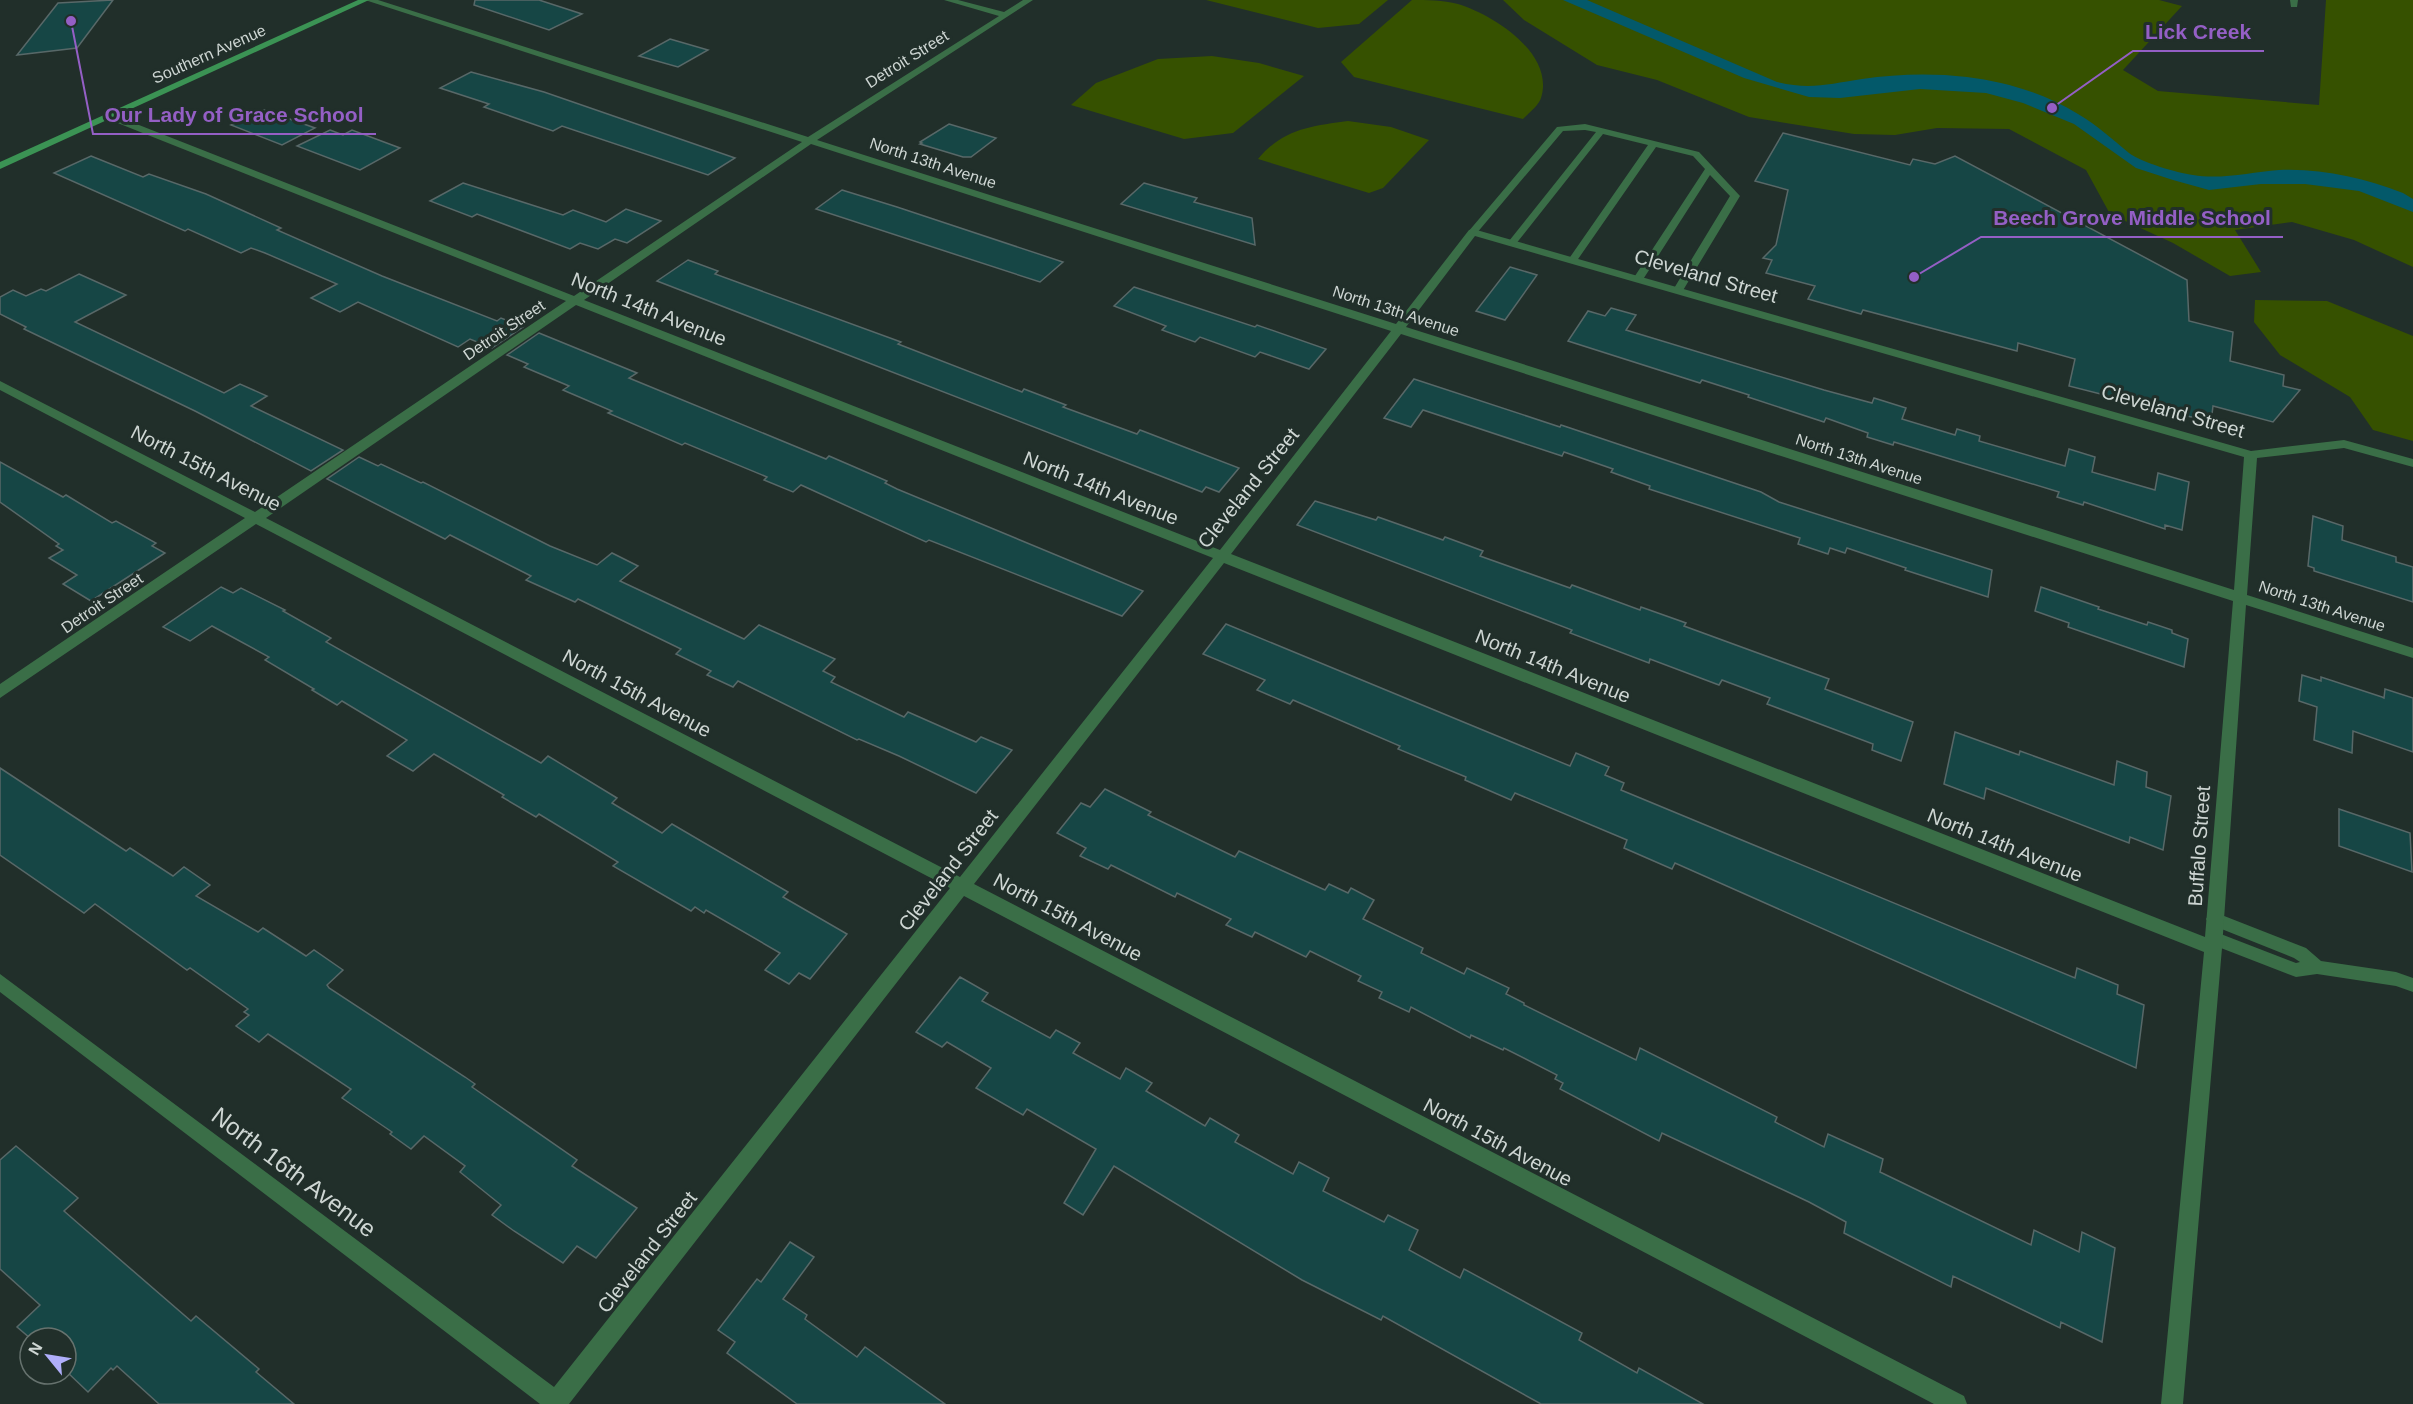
<svg xmlns="http://www.w3.org/2000/svg" width="2413" height="1404" viewBox="0 0 2413 1404" font-family="Helvetica,sans-serif">
<rect width="100%" height="100%" fill="#212f2a"/>
<g fill="#365100">
<polygon points="1206,0 1388,0 1359,24 1318,28"/>
<path d="M1412 0C1427 0 1443 0 1458 4 1494 15 1555 54 1541 98 1539 105 1529 113 1523 119L1354 77 1341 62Z"/>
<polygon points="1503,0 2159,0 2182,6 2123,70 2158,91 2319,105 2326,0 2413,0 2413,267 2354,240 2292,222 2235,230 2261,272 2230,276 2173,243 2110,214 2086,170 2009,129 1937,128 1895,135 1854,134 1749,117 1657,80 1597,65 1524,20"/>
<polygon points="1212,56 1259,63 1304,76 1233,133 1184,139 1071,105 1096,83 1158,59"/>
<path d="M1348 121 1391 127 1429 140 1383 188 1369 193 1258 159C1283 129 1311 126 1348 121Z"/>
<polygon points="2255,300 2327,301 2413,336 2413,441 2373,430 2350,397 2280,355 2254,322"/>
</g>
<path fill="#03596a" d="M1563 0H1587L1777 82C1810 90 1829 84 1862 79 1896 74 1932 73 1967 77 2006 82 2044 93 2078 114 2097 125 2112 139 2129 153 2141 162 2177 173 2193 175 2221 180 2251 172 2279 170 2321 168 2364 178 2403 193L2413 199V212L2359 191 2305 184H2261L2209 190 2173 180 2136 168 2074 124 2023 103 1986 93 1920 89 1840 98 1809 97 1744 78Z"/>
<g fill="#164645" stroke="#586868" stroke-width="1.5">
<polygon points="113,0 77,48 17,55 58,3"/>
<polygon points="475,0 539,0 582,14 549,30 474,5"/>
<polygon points="670,39 708,50 678,67 639,56"/>
<polygon points="471,72 544,92 735,158 708,175 562,126 553,131 484,107 489,104 440,88"/>
<polygon points="264,110 315,128 282,145 231,125"/>
<polygon points="949,124 996,138 971,157 963,157 920,144 922,143 920,142"/>
<polygon points="330,130 343,135 352,130 400,148 360,170 297,146"/>
<polygon points="1783,133 1910,165 1913,159 1935,164 1955,156 2187,280 2189,321 2233,332 2230,361 2284,375 2283,386 2300,390 2273,422 2213,406 2211,422 2069,386 2075,359 2018,343 2017,351 1863,310 1861,314 1808,299 1815,286 1766,273 1772,260 1763,258 1776,245 1788,190 1755,181"/>
<polygon points="91,156 143,177 149,174 206,194 281,228 277,230 382,276 497,321 501,318 523,327 492,348 470,339 458,347 358,302 340,312 311,298 337,284 265,253 251,248 241,253 188,229 185,231 54,173"/>
<polygon points="463,183 563,215 573,210 606,222 626,209 661,221 627,243 615,239 598,249 580,243 570,249 477,214 472,217 430,201"/>
<polygon points="1144,183 1197,198 1194,202 1252,218 1255,245 1121,204"/>
<polygon points="842,190 897,207 1063,262 1040,282 816,209"/>
<polygon points="688,260 718,271 715,274 901,342 898,344 1022,392 1024,389 1066,405 1063,407 1137,434 1140,430 1239,468 1219,492 1206,487 1202,492 657,281"/>
<polygon points="1510,267 1537,275 1505,320 1476,311"/>
<polygon points="79,274 126,295 75,322 224,393 240,384 267,396 251,406 343,450 311,471 195,411 24,329 26,327 0,314 0,297 13,290 26,296 41,289 46,291"/>
<polygon points="1134,287 1255,327 1257,325 1326,349 1309,369 1260,352 1255,357 1200,337 1195,342 1162,330 1166,326 1114,306"/>
<polygon points="1611,308 1636,315 1626,330 1824,390 1872,403 1874,398 1906,408 1902,419 1955,435 1957,429 1980,436 1979,441 2065,466 2069,449 2095,457 2092,472 2155,490 2158,473 2189,482 2182,530 2165,525 2165,529 2084,502 2083,505 2057,497 2059,492 1894,442 1893,445 1867,437 1868,433 1826,418 1824,422 1748,397 1749,395 1702,380 1700,383 1568,341 1588,311 1605,316"/>
<polygon points="539,333 637,373 629,378 826,459 829,456 887,481 885,483 897,489 1143,591 1122,616 929,540 926,542 801,485 793,492 764,480 767,477 685,443 682,445 608,413 612,411 563,390 569,386 524,367 528,364 507,355"/>
<polygon points="1414,379 1560,427 1561,425 1761,492 1779,502 1992,570 1988,597 1905,570 1906,568 1847,548 1845,553 1830,548 1828,554 1798,544 1800,538 1649,489 1650,486 1611,472 1613,469 1564,452 1562,456 1423,410 1411,427 1384,418"/>
<polygon points="359,457 378,466 381,464 421,483 423,482 550,546 597,565 612,553 638,566 620,581 744,639 759,625 835,659 823,671 835,677 831,682 904,717 908,712 976,742 981,737 1012,750 976,793 899,756 859,739 857,740 738,681 733,687 707,675 711,671 676,654 681,649 578,599 575,602 526,580 531,576 450,535 445,539 327,479"/>
<polygon points="0,462 63,497 66,495 112,523 116,521 156,543 152,546 165,553 91,601 63,584 77,575 49,558 63,550 56,546 59,544 0,502"/>
<polygon points="1315,501 1376,520 1378,517 1443,540 1445,537 1483,551 1480,556 1570,588 1572,585 1640,610 1641,607 1686,623 1684,626 1829,679 1825,689 1913,722 1901,761 1872,750 1873,744 1767,704 1770,698 1722,680 1719,685 1650,659 1649,663 1570,633 1572,630 1297,525"/>
<polygon points="2313,516 2343,526 2342,540 2396,557 2396,562 2413,567 2413,602 2314,571 2314,568 2308,566"/>
<polygon points="221,587 233,593 241,588 285,610 283,611 331,638 326,642 541,763 548,756 617,798 612,803 662,833 672,824 788,892 783,897 847,934 810,979 799,973 789,984 765,970 780,953 706,910 704,913 695,907 691,911 613,866 618,862 539,814 536,817 502,797 504,795 434,754 413,771 387,756 407,740 342,701 337,705 312,690 314,689 265,660 269,657 212,626 190,641 163,627"/>
<polygon points="2041,587 2099,607 2098,609 2147,625 2148,622 2172,630 2172,633 2188,639 2184,667 2068,627 2069,623 2035,611"/>
<polygon points="1226,624 1570,766 1576,753 1609,767 1605,775 1624,783 1621,790 2075,978 2077,968 2118,985 2117,994 2144,1005 2136,1068 1675,863 1672,869 1624,848 1627,840 1515,793 1511,800 1465,780 1466,777 1398,749 1400,746 1293,700 1290,704 1257,690 1265,680 1203,654"/>
<polygon points="2302,675 2321,681 2321,677 2382,697 2384,698 2385,689 2413,698 2413,752 2353,731 2352,753 2314,740 2317,707 2299,701"/>
<polygon points="1955,732 2019,755 2020,751 2114,785 2117,761 2147,772 2146,787 2171,796 2163,850 2130,837 2129,843 1986,788 1984,799 1944,784"/>
<polygon points="0,768 126,851 130,848 173,876 184,867 210,885 196,896 258,932 263,928 306,956 314,950 343,970 327,985 329,988 465,1077 475,1084 472,1087 577,1160 572,1166 637,1208 596,1258 577,1246 563,1263 514,1231 492,1215 501,1205 460,1172 465,1166 424,1136 411,1149 390,1134 392,1132 342,1098 351,1089 268,1034 259,1042 236,1026 249,1015 244,1012 248,1009 190,968 187,970 95,904 84,913 0,855"/>
<polygon points="1105,789 1151,812 1148,815 1235,857 1239,851 1325,890 1329,884 1348,893 1351,888 1374,900 1363,919 1423,948 1421,953 1464,974 1467,968 1509,988 1506,994 1524,1003 1524,1005 1636,1060 1640,1048 1777,1117 1775,1122 1824,1147 1828,1134 1883,1159 1880,1172 2031,1245 2034,1230 2079,1252 2082,1232 2115,1248 2102,1342 2061,1322 2060,1328 1953,1276 1951,1287 1844,1233 1846,1222 1809,1202 1662,1133 1659,1141 1560,1089 1563,1083 1555,1079 1557,1075 1504,1048 1503,1050 1471,1035 1470,1038 1411,1007 1409,1012 1379,998 1382,992 1358,981 1361,976 1310,951 1306,957 1255,932 1252,937 1226,925 1231,919 1177,893 1175,897 1111,865 1108,869 1080,856 1086,848 1057,833 1081,803 1090,807"/>
<polygon points="2339,809 2410,833 2412,872 2339,846"/>
<polygon points="960,977 988,993 982,1001 1050,1038 1056,1030 1080,1043 1073,1053 1120,1079 1126,1068 1152,1083 1146,1091 1205,1126 1210,1118 1239,1135 1235,1142 1293,1174 1299,1162 1329,1178 1323,1191 1384,1222 1388,1215 1418,1230 1409,1250 1460,1278 1464,1269 1582,1333 1579,1340 1637,1373 1639,1368 1703,1404 1541,1404 1383,1316 1381,1320 1302,1280 1114,1166 1083,1215 1064,1203 1096,1149 1027,1109 1023,1115 976,1088 991,1068 947,1042 942,1047 916,1032"/>
<polygon points="16,1146 78,1198 64,1211 80,1225 191,1321 196,1316 259,1369 256,1372 294,1404 159,1404 117,1366 113,1370 111,1368 88,1392 66,1371 66,1338 30,1338 17,1327 40,1305 0,1269 0,1160"/>
<polygon points="790,1242 814,1257 783,1299 807,1315 805,1319 857,1357 865,1347 945,1404 797,1404 727,1353 735,1342 718,1330 757,1279 761,1282"/>
</g>
<g fill="none" stroke-linecap="round" stroke-linejoin="round">
<g fill="#3a6e47" fill-rule="evenodd">
<polygon points="1585,124 1699,152 1740,196 1682,292 1678,293 1673,290 1730,196 1710,175 1642,281 1634,281 1633,279 1705,169 1693,156 1656,147 1576,262 1573,263 1568,260 1648,145 1603,134 1515,245 1509,245 1509,241 1596,132 1585,130 1563,131 1476,234 1468,232 1557,127"/>
<polygon points="2214,912 2306,948 2321,961 2396,972 2413,978 2413,992 2396,986 2317,974 2296,977 2208,943 2205,938 2208,933 2213,931 2296,963 2300,962 2294,958 2209,924 2206,919 2209,914"/>
</g>
<g fill="#3a6e47" fill-rule="evenodd">
<path d="M365 0H378L808 137 999 16 944 0H958L1004 12 1023 0H1033L817 140 1396 324 1469 230 1473 229 2251 451 2344 440 2413 459V467L2344 448 2257 458 2247 595 2413 648V658L2246 605 2222 948 2183 1404H2161L2204 952 1224 563 974 884 1964 1396 1967 1404H1934L964 896 569 1404H540L0 992V974L554 1387 950 888 256 524 0 698V684L245 518 0 390V381L255 512 566 301 105 118V114H111L574 296 802 142ZM811 144 1391 331 1220 550 584 300ZM1475 236 2244 457 2234 590 1406 327ZM576 305 1213 558 960 877 266 518ZM1401 334 2233 601 2205 937 1231 554Z"/>
<polygon points="2290,0 2298,0 2297,7 2291,7"/>
</g>
<polygon fill="#3b9354" fill-rule="evenodd" points="358,0 369,0 0,169 0,162"/>
</g>
<g text-anchor="middle" dominant-baseline="central" stroke-width="6" stroke-linejoin="round" paint-order="stroke">
<g font-size="16" fill="#ced6d3" stroke="#212f2a">
<text transform="translate(209 54) rotate(-24)">Southern Avenue</text>
<text transform="translate(907 59) rotate(-32)">Detroit Street</text>
<text transform="translate(933 163) rotate(18)">North 13th Avenue</text>
<text transform="translate(1396 311) rotate(18)">North 13th Avenue</text>
<text transform="translate(504 330) rotate(-34)">Detroit Street</text>
<text transform="translate(1859 459) rotate(18)">North 13th Avenue</text>
<text transform="translate(102 603) rotate(-34)">Detroit Street</text>
<text transform="translate(2322 606) rotate(18)">North 13th Avenue</text>
</g>
<g font-size="20" fill="#ced6d3" stroke="#212f2a">
<text transform="translate(1706 276) rotate(16)">Cleveland Street</text>
<text transform="translate(649 309) rotate(22)">North 14th Avenue</text>
<text transform="translate(2173 411) rotate(16)">Cleveland Street</text>
<text transform="translate(206 468) rotate(27)">North 15th Avenue</text>
<text transform="translate(1101 488) rotate(22)">North 14th Avenue</text>
<text transform="translate(1248 488) rotate(-51)">Cleveland Street</text>
<text transform="translate(1553 666) rotate(22)">North 14th Avenue</text>
<text transform="translate(637 693) rotate(28)">North 15th Avenue</text>
<text transform="translate(2005 845) rotate(22)">North 14th Avenue</text>
<text transform="translate(2199 846) rotate(-86)">Buffalo Street</text>
<text transform="translate(948 870) rotate(-52)">Cleveland Street</text>
<text transform="translate(1068 917) rotate(28)">North 15th Avenue</text>
<text transform="translate(1498 1142) rotate(28)">North 15th Avenue</text>
<text transform="translate(647 1252) rotate(-52)">Cleveland Street</text>
</g>
<g font-size="24" fill="#ced6d3" stroke="#212f2a">
<text transform="translate(294 1172) rotate(37)">North 16th Avenue</text>
</g>
</g>
<path fill="none" stroke="#945fc5" stroke-width="2" d="M2052 108L2133 51H2264M71 21L93 134H376M1914 277L1981 237H2283"/>
<g fill="#945fc5" stroke="#212f2a" stroke-width="2">
<circle cx="2052" cy="108" r="6"/>
<circle cx="71" cy="21" r="6"/>
<circle cx="1914" cy="277" r="6"/>
</g>
<g font-size="21" text-anchor="middle" font-weight="bold" fill="#945fc5" stroke="#212f2a" stroke-width="6" stroke-linejoin="round" paint-order="stroke">
<text x="2198" y="39">Lick Creek</text>
<text x="234" y="122">Our Lady of Grace School</text>
<text x="2132" y="225">Beech Grove Middle School</text>
</g>
<g transform="translate(48 1356) rotate(300)"><circle r="28" fill="#212f2a" stroke="#66726e" stroke-width="1.5"/>
<path d="M0-4.5L10 22L0 15L-10 22Z" fill="#afaefa"/>
<text y="-9" font-size="16" font-weight="bold" text-anchor="middle" fill="#ced6d3">N</text>
</g>
</svg>
